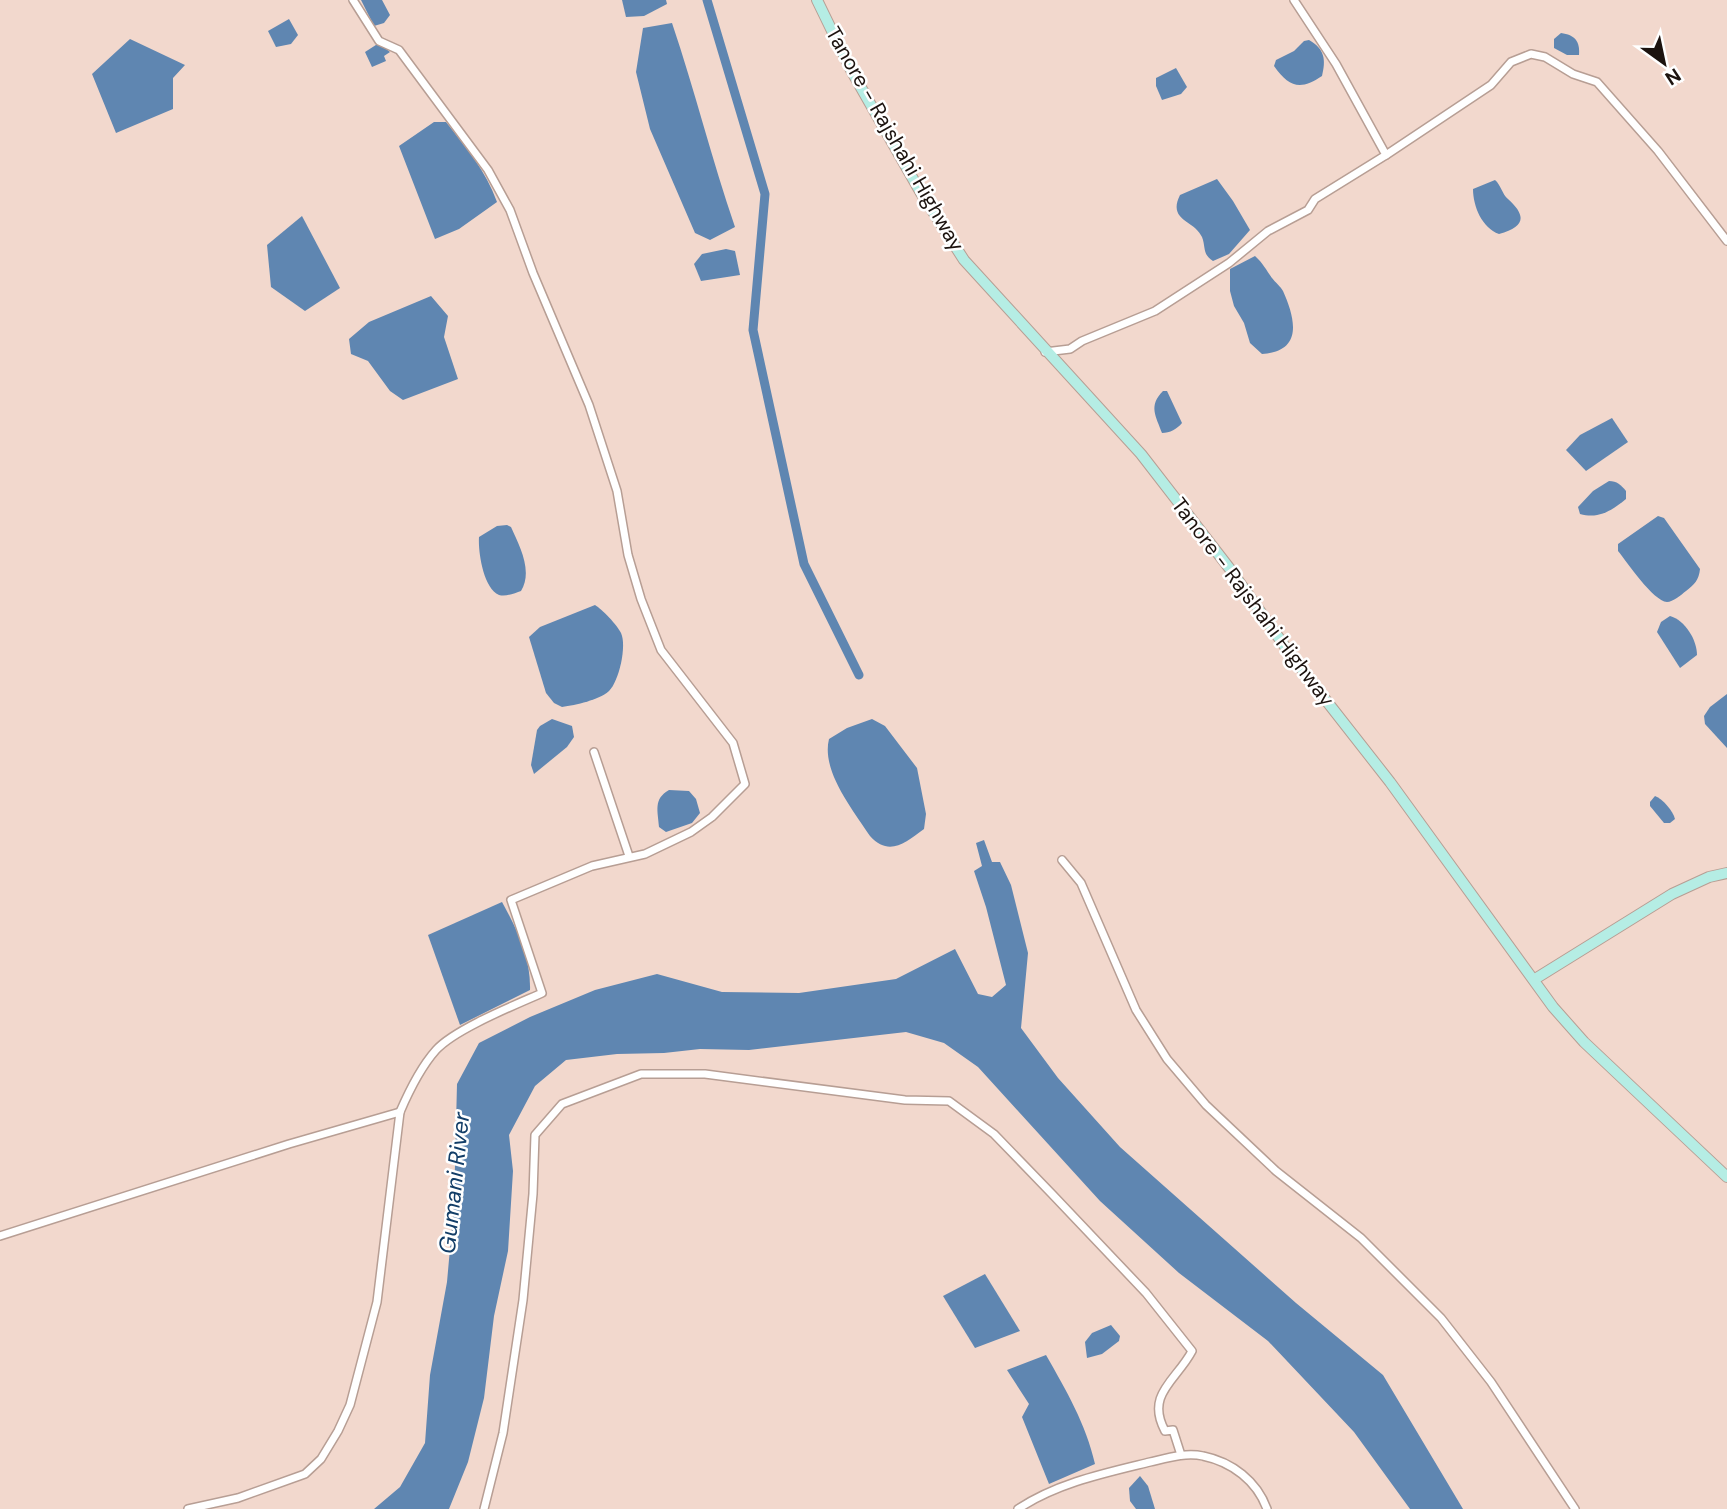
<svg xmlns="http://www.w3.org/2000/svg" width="1727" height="1509" viewBox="0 0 1727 1509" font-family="'DM Sans',sans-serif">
<rect width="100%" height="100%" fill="#f2d8cd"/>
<g fill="#5f86b1">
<polygon points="361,0 382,0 390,15 384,23 374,26"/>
<polygon points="622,0 666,0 667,4 644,16 626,17"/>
<polygon points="289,19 298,35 291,44 276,47 268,31"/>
<path d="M672 23C695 91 712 160 735 227L710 240 695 233 650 129 636 72 643 28Z"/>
<path d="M1561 33C1575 35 1580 41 1579 55H1567L1554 48V39Z"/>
<polygon points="130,39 185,65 173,78 173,109 116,133 92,74"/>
<path d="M1309 40C1325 49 1326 60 1322 76 1300 91 1289 87 1274 66L1276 60 1294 51 1304 41Z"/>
<polygon points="379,43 390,52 384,56 386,61 372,67 365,52"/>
<polygon points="1176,68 1187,87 1181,94 1162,100 1156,86 1156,78"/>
<path d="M434 122H446C466 147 486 171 497 202L459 229 435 239 399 146Z"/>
<path d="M1217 179 1233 201 1250 230 1229 254 1213 261C1202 254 1206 247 1202 237 1195 220 1167 221 1180 195Z"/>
<path d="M1495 180C1501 185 1502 194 1508 199 1527 216 1525 227 1499 234 1482 228 1473 206 1473 189Z"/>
<polygon points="302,216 340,288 305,311 271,287 267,245"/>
<polygon points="726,249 735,251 740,275 701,281 694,264 702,254"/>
<path d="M1255 256C1263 263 1266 270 1272 278 1275 282 1281 287 1283 291 1295 318 1304 351 1262 354L1250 343 1244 323 1234 306 1230 291V269Z"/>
<polygon points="431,296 448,316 444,337 458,379 403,400 390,391 368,361 351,354 349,339 369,322"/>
<path d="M1163 391H1167L1182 423C1177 429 1170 433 1162 433 1156 416 1148 406 1163 391Z"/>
<polygon points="1612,418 1628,442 1586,471 1566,450 1580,435"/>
<path d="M1609 481C1617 481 1621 485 1626 491V499C1611 511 1599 519 1580 514L1578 507 1593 491Z"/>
<path d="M1658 516 1664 518 1700 569C1699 580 1694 585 1686 591 1681 595 1673 602 1667 602 1653 601 1627 562 1618 551V544Z"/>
<path d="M507 525 511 527C520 547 533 571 521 591 515 593 506 597 499 595 483 588 478 551 479 537L497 526Z"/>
<path d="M595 605C602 609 617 625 621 633 627 646 619 681 609 691 599 700 576 705 562 707L554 703 546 693 529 637 540 627Z"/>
<path d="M1670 616C1685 620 1697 640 1697 655L1680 668 1657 632 1661 622Z"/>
<polygon points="1727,694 1727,748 1705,724 1704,716 1710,707"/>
<polygon points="552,719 572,726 574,737 567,747 534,774 531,765 537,730 540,726"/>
<path d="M872 719 885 726 917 768 926 814 924 829C905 843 889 857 870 836 853 810 821 771 829 739L847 728Z"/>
<path d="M669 790 689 791 696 799 700 813 692 823 666 832 659 827C658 811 653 799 669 790Z"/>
<path d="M1655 796C1663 799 1673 811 1675 819L1670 823H1664L1650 806V802Z"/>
<polygon points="984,840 992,862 1000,862 1011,885 1028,953 1021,1028 1058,1078 1120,1147 1296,1303 1383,1375 1463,1509 1410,1509 1354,1432 1268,1341 1179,1273 1100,1201 978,1067 944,1043 906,1032 749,1050 700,1049 664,1053 617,1054 566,1060 535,1086 509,1135 513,1171 508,1251 494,1316 484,1398 468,1462 449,1509 374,1509 400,1487 425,1443 430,1375 447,1282 454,1204 457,1084 479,1043 530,1017 595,990 657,974 722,992 799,993 896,979 955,949 978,994 992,997 1006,985 986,907 974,871 982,866 976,843"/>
<path d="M502 902C517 929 531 958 530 990L460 1025 428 935Z"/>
<polygon points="985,1274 1020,1331 975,1348 943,1296"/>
<polygon points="1111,1325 1120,1336 1119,1341 1102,1354 1087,1358 1085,1342 1092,1333"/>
<path d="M1046 1355C1066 1390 1086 1424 1095 1464L1049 1484 1022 1417 1029 1404 1007 1370Z"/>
<polygon points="1140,1476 1148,1486 1155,1509 1136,1509 1130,1501 1129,1488"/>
</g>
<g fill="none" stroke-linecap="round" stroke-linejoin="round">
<polyline stroke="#5f86b1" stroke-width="9" points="707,0 765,194 753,330 804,564 859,675"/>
<g stroke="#b79e94" stroke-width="10">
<g id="street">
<path d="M353 0 379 41 399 50 488 170 510 210 533 273 589 405 617 491 628 555 641 599 661 650 733 743 745 784 712 817 691 832 645 854 592 866 511 900 542 993C515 1005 455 1029 436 1050 420 1068 409 1091 400 1112"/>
<polyline points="1386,155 1491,85 1511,62 1531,54 1545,57 1573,74 1597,82 1658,151 1727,241"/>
<polyline points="1045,352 1070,349 1082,341 1155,311 1229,263 1268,231 1308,210 1315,199 1386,155 1336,64 1294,0"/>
<polyline points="594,752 629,856"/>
<polyline points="1062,860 1081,883 1136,1010 1167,1059 1206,1105 1276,1171 1361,1238 1441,1318 1491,1382 1575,1509"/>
<polyline points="0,1236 289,1144 400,1112 377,1302 350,1405 338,1431 321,1459 305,1474 238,1498 188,1509"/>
<path d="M484 1509 503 1433 523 1300 533 1194 535 1135 562 1104 641 1074H705L905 1100 949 1101 994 1134 1052 1194 1146 1293 1192 1351C1177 1380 1145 1394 1165 1431L1173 1430 1181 1455"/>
<path d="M1018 1509C1057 1483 1105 1473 1150 1462 1167 1458 1186 1452 1203 1456 1232 1462 1257 1481 1267 1509"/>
</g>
</g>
<g stroke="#b79e94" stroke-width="12">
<g id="secondary">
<polyline points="817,0 851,70 921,193 964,260 1141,454 1230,569 1296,662 1390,782 1553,1007 1584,1042 1727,1177"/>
<polyline points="1535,979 1672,894 1709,877 1727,873"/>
</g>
</g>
<use href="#street" stroke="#fff" stroke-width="7"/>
<use href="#secondary" stroke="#b5ede4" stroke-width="10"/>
</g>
<g text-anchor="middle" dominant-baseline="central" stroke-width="5" stroke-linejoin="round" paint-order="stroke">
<g font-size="21" fill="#1c130f" stroke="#fff">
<text transform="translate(895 139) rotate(60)">Tanore - Rajshahi Highway</text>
<text transform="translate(1253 602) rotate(53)">Tanore - Rajshahi Highway</text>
</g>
<g font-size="23" font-style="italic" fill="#123d67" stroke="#fff">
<text transform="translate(454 1183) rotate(-84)">Gumani River</text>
</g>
</g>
<g transform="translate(1664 63) rotate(147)" stroke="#ffffff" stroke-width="5" paint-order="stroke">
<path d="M0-5L12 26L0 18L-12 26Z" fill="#1c130f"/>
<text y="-10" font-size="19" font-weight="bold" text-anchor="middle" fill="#1c130f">N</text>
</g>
</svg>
